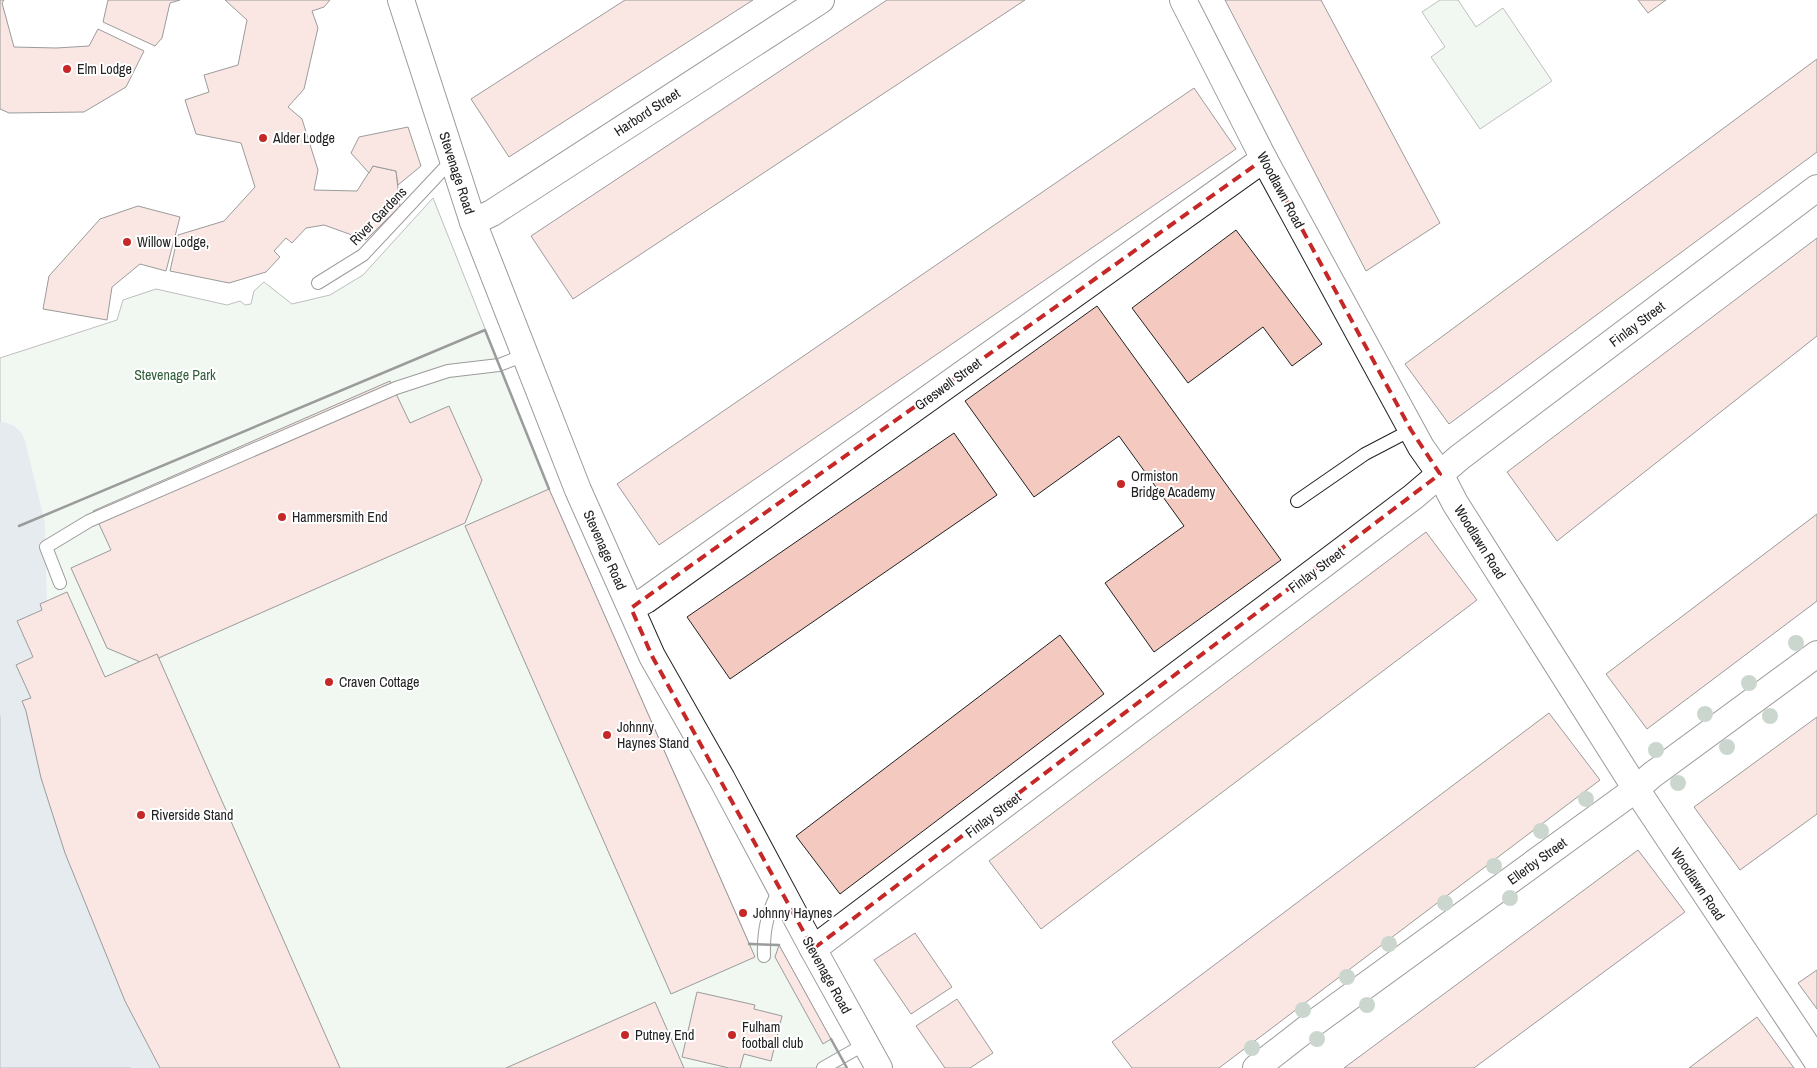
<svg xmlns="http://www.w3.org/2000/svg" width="1817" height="1068" viewBox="0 0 1817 1068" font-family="'Archivo Narrow',sans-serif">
<rect width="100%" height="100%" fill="#fff"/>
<g fill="#e0efe3" stroke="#6f6f6f">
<polygon points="1440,0 1458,0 1476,27 1503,8 1552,81 1480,129 1431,57 1445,47 1422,12"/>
<polygon points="433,198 549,489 749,943 779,945 847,1068 160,1068 125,1001 94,928 65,853 41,778 26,711 22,654 19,526 0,448 0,358 117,320 123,300 156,289 227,305 240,301 245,305 251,304 254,291 264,282 292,304 330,295 363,275"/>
</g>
<polygon fill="#c7d3dd" stroke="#6f6f6f" points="0,448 19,526 22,654 26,711 41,778 65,853 94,928 125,1001 160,1068 0,1068"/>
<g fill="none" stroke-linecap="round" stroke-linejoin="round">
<polyline stroke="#c7d3dd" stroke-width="52" points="0,448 19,526 22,654 26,711 41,778 65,853 94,928 125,1001 160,1068"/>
</g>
<g fill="#f3c9c0" stroke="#222">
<polygon points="0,0 4,0 2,3 14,47 56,48 89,46 98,29 144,51 126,87 84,112 9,113 0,109"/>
<polygon points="108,0 180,0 170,3 162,38 155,46 103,22"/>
<polygon points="225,0 330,0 324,7 312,11 318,28 304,89 288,107 302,119 318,170 314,190 357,191 373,166 396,171 400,206 366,240 324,225 306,228 292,243 286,238 274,251 280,257 266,272 229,283 170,271 178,235 224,221 255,187 241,143 196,134 185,100 209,92 204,75 238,65 247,20"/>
<polygon points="625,0 753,0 509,157 471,99"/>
<polygon points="887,0 1025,0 573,299 531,236"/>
<polygon points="1225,0 1321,0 1440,223 1366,271"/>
<polygon points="1638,0 1666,0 1648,13"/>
<polygon points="1817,59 1817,152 1449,424 1405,364"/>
<polygon points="1194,88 1236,149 659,545 617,484"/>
<polygon points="408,127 421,166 398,185 396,171 373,166 369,173 351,153 359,137"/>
<polygon points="138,206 180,217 166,271 140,264 112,287 107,320 43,309 49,276 100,219"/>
<polygon points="1236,230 1322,344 1292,366 1263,327 1188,383 1132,308"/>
<polygon points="1817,238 1817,336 1557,541 1507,472"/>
<polygon points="1097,306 1281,560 1154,652 1105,583 1184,526 1119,436 1034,497 965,401"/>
<polygon points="390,381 410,423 449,406 482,480 465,523 145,664 107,648 71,568 111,550 93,511"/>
<polygon points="954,433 997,495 730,679 687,617"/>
<polygon points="549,489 755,957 671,994 465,526"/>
<polygon points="1817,514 1817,601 1647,729 1606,674"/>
<polygon points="1426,532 1477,600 1041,929 989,861"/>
<polygon points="67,592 105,677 157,654 340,1068 160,1068 125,1001 65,853 41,778 26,711 22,701 31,698 16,665 33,657 17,621 42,610 40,604"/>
<polygon points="1060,635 1104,694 840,894 796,836"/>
<polygon points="1549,713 1600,780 1219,1068 1132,1068 1112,1042"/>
<polygon points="1817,717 1817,814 1740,870 1694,807"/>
<polygon points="1638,850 1685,912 1474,1068 1344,1068"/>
<polygon points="915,933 952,987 911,1014 874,960"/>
<polygon points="779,945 831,1039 823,1044 775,957"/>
<polygon points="1817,970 1817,1009 1798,983"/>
<polygon points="697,992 755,1005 754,1009 782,1016 771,1061 744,1054 740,1068 729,1068 682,1057"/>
<polygon points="957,999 993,1053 970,1068 945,1068 916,1026"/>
<polygon points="655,1002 684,1068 506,1068"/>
<polygon points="1757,1017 1794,1068 1689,1068"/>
</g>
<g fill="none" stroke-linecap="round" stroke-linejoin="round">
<g stroke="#222" stroke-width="14">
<g id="lane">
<polyline points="318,283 363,255 452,160"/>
<polyline points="1297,501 1365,454 1411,430"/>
<polyline points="60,583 46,547 89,521 396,388 448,371 499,365 525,355"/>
<path d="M764 956C763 930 768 910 780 888"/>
<polyline points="823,1068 865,1044"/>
</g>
</g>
<g stroke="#222" stroke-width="28">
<g id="street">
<polyline points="401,0 473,222 578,490 652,656 722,779 813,949 879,1068"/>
<polyline points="1183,0 1264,159 1421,447 1440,474 1455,503 1636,789 1817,1061"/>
<polyline points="473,222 492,213 821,0"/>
<polyline points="631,608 646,600 1264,159"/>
<polyline points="813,949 1413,497 1460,457 1817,188"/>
<polyline points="1256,1068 1310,1026 1636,789 1652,775 1817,654"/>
</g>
</g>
<use href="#lane" stroke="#fff" stroke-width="12"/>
<use href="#street" stroke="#fff" stroke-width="26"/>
<g stroke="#222" stroke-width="2.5">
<polyline points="19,526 485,330 549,489"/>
<polyline points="749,944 779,945"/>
<polyline points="831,1039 847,1068"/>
</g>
</g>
<g fill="#8da692">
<circle cx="1796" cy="643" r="8"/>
<circle cx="1749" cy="683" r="8"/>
<circle cx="1705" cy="714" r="8"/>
<circle cx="1770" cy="716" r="8"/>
<circle cx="1727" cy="747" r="8"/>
<circle cx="1656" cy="750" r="8"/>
<circle cx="1678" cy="783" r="8"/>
<circle cx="1586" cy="799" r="8"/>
<circle cx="1541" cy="831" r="8"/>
<circle cx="1494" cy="866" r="8"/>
<circle cx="1510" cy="898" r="8"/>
<circle cx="1445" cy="903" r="8"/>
<circle cx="1389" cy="944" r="8"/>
<circle cx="1347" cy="977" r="8"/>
<circle cx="1367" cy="1005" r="8"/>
<circle cx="1303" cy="1010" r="8"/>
<circle cx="1317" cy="1039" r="8"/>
<circle cx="1252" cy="1048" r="8"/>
</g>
<path d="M0 0H1817V1068H0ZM1264 159 1411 430 1440 474 813 949 652 656 631 608Z" fill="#fff" fill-opacity=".55" fill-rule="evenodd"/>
<path fill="none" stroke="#c62828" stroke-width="4" stroke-dasharray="10 6" stroke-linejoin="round" d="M1264 159 1411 430 1440 474 813 949 652 656 631 608Z"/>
<g fill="#c62828" stroke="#fff" stroke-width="2">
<circle cx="67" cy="69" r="5"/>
<circle cx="263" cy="138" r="5"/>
<circle cx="127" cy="242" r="5"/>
<circle cx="1121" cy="484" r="5"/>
<circle cx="282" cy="517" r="5"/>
<circle cx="329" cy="682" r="5"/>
<circle cx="607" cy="735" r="5"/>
<circle cx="141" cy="815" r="5"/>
<circle cx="743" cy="913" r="5"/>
<circle cx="625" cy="1035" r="5"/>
<circle cx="732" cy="1035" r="5"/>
</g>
<g text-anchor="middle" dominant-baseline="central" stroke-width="4" stroke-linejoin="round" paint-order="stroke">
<g font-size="14" fill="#222" stroke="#fff" text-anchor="start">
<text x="77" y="69">Elm Lodge</text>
<text x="273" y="138">Alder Lodge</text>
<text x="137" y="242">Willow Lodge,</text>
<text x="1131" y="476">Ormiston<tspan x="1131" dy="16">Bridge Academy</tspan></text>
<text x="292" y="517">Hammersmith End</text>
<text x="339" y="682">Craven Cottage</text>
<text x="617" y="727">Johnny<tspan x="617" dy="16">Haynes Stand</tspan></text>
<text x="151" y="815">Riverside Stand</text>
<text x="753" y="913">Johnny Haynes</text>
<text x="742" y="1027">Fulham<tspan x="742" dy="16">football club</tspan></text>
<text x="635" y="1035">Putney End</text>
</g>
<g font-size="14" fill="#222" stroke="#fff">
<text transform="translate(647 112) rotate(-33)">Harbord Street</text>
<text transform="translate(457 173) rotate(72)">Stevenage Road</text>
<text transform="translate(1281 190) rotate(62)">Woodlawn Road</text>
<text transform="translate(378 216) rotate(-46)">River Gardens</text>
<text transform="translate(1637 324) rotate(-37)">Finlay Street</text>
<text transform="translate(948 384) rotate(-36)">Greswell Street</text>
<text transform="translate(1480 542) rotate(58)">Woodlawn Road</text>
<text transform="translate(605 550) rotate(66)">Stevenage Road</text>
<text transform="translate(1316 570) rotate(-37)">Finlay Street</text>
<text transform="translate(993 815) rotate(-37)">Finlay Street</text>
<text transform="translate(1537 861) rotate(-36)">Ellerby Street</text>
<text transform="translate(1698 884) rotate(56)">Woodlawn Road</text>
<text transform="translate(827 975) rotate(61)">Stevenage Road</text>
</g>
<g font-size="14" fill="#2f5e38" stroke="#fff">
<text x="175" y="375">Stevenage Park</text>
</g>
</g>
</svg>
